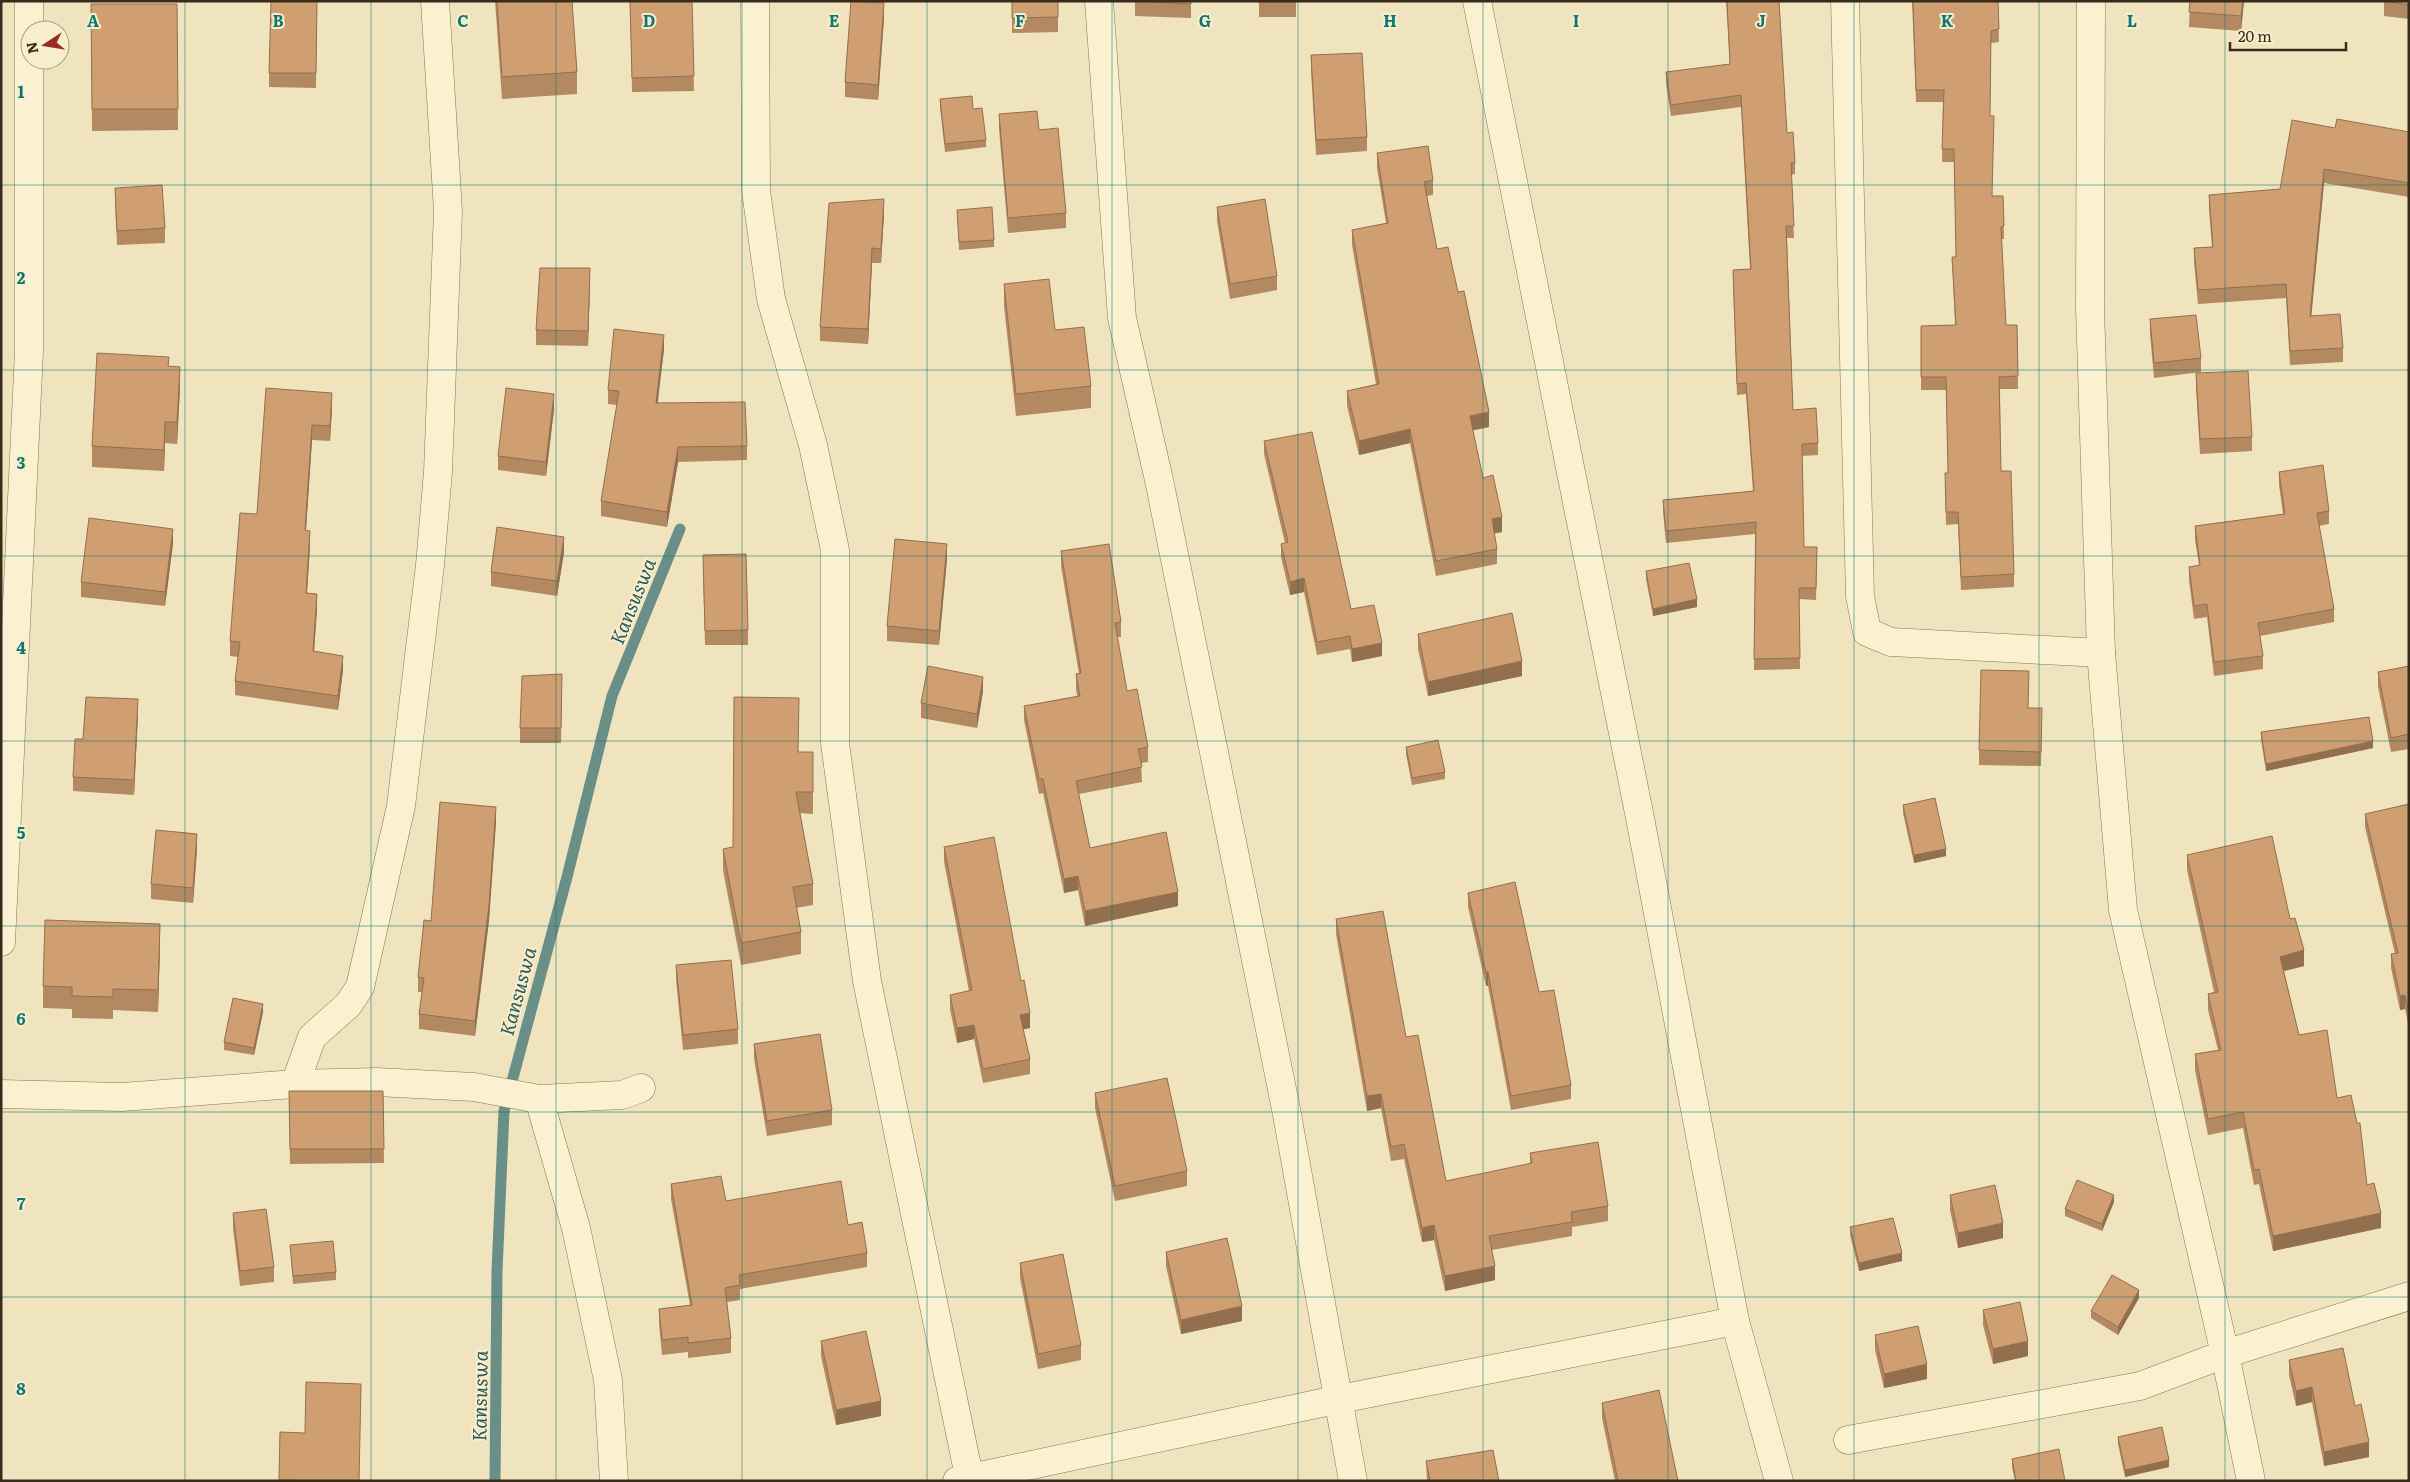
<svg xmlns="http://www.w3.org/2000/svg" width="2410" height="1482" viewBox="0 0 2410 1482" font-family="Literata,serif">
<rect width="100%" height="100%" fill="#f0e4be"/>
<g fill="none" stroke-linecap="round" stroke-linejoin="round">
<polyline stroke="#698f88" stroke-width="11" points="495,1481 497,1271 504,1111 567,877 612,696 680,529"/>
<g stroke="#897456" stroke-width="29">
<g id="street">
<polyline points="755,1 756,191 771,299 813,445 835,550 835,743 867,981 970,1481"/>
<polyline points="1099,1 1122,318 1159,480 1286,1109 1353,1481"/>
<polyline points="1477,1 1640,818 1735,1321 1779,1481"/>
<polyline points="1845,1 1860,596 1867,632 1891,642 2101,653"/>
<polyline points="2091,1 2090,308 2101,653 2123,910 2225,1354 2251,1481"/>
<polyline points="1,942 29,351 29,1"/>
<polyline points="295,1084 312,1037 348,1005 360,987 401,806 430,565 438,472 448,211 435,1"/>
<polyline points="1,1094 122,1097 295,1084 377,1082 474,1087 539,1099 622,1095 641,1088"/>
<polyline points="539,1099 576,1228 608,1380 614,1481"/>
<polyline points="1848,1440 2140,1386 2225,1354 2409,1296"/>
<polyline points="957,1481 1340,1399 1735,1321"/>
</g>
</g>
<use href="#street" stroke="#faf1d1" stroke-width="28"/>
</g>
<g fill="#b38961">
<polygon points="317,1 316,88 269,87 269,73"/>
<polygon points="495,1 572,1 577,72 577,94 502,99"/>
<polygon points="630,1 692,1 694,91 632,92"/>
<polygon points="1012,1 1058,1 1058,32 1012,33"/>
<polygon points="1135,1 1191,1 1191,18 1135,16"/>
<rect x="1259" y="1" width="37" height="16"/>
<polygon points="1726,1 1779,1 1787,133 1795,163 1795,174 1791,175 1794,238 1787,238 1793,410 1818,443 1818,455 1802,456 1804,547 1817,559 1816,600 1799,599 1800,669 1754,670 1755,534 1666,543 1663,512 1663,500 1753,491 1746,394 1737,395 1733,282 1733,270 1750,269 1741,107 1671,116 1666,84 1666,72 1730,64"/>
<polygon points="1912,1 1998,1 1999,42 1991,43 1990,116 1992,196 2003,196 2004,239 2001,239 2006,325 2017,325 2018,389 2000,389 2001,471 2014,574 2014,587 1961,590 1958,524 1946,525 1945,485 1948,473 1946,390 1921,390 1921,326 1955,325 1952,257 1956,257 1954,162 1942,162 1943,102 1916,102"/>
<polygon points="2190,1 2244,1 2241,31 2189,27"/>
<polygon points="2384,1 2409,1 2409,19 2384,16"/>
<polygon points="91,4 177,4 178,130 92,131"/>
<polygon points="884,18 878,100 845,97 845,82"/>
<polygon points="1311,55 1367,137 1367,151 1316,155 1311,70"/>
<polygon points="940,99 973,109 986,140 986,147 945,152 940,107"/>
<polygon points="999,114 1039,130 1066,213 1066,228 1008,233 999,129"/>
<polygon points="2335,128 2409,132 2409,197 2324,183 2311,316 2343,348 2343,362 2290,365 2286,298 2198,304 2194,262 2194,248 2212,247 2209,209 2209,195 2280,189"/>
<polygon points="1377,153 1433,180 1433,195 1427,196 1437,249 1458,292 1489,427 1473,430 1483,478 1502,532 1494,533 1497,549 1497,564 1436,576 1410,443 1359,455 1347,406 1347,391 1376,384 1352,245 1352,230 1386,223 1377,168"/>
<polygon points="115,188 165,228 165,243 117,245 115,202"/>
<polygon points="1217,207 1277,276 1277,290 1230,299 1217,221"/>
<polygon points="957,210 994,240 994,247 959,250"/>
<polygon points="884,214 881,263 872,263 868,344 820,341 820,327"/>
<polygon points="590,282 588,346 536,345 536,330"/>
<polygon points="1004,284 1091,386 1091,408 1016,416 1004,306"/>
<polygon points="2150,319 2201,358 2201,372 2154,378 2150,334"/>
<polygon points="664,349 657,403 747,446 747,460 678,462 667,527 601,516 601,501 617,405 608,404 608,390"/>
<polygon points="169,366 180,388 177,444 165,443 164,471 92,467 92,446"/>
<polygon points="2196,373 2252,437 2252,451 2200,454 2196,388"/>
<polygon points="266,388 332,408 330,441 312,440 306,530 310,545 307,593 317,609 314,651 343,670 338,710 235,695 235,681 238,657 230,656 230,641 257,514"/>
<polygon points="554,409 546,476 498,470 498,456"/>
<polygon points="1264,441 1351,609 1382,656 1352,662 1350,649 1317,655 1304,592 1290,595 1281,557 1281,544 1285,543 1264,454"/>
<polygon points="2279,472 2329,511 2329,524 2319,526 2334,609 2334,622 2260,636 2263,656 2263,669 2214,676 2207,617 2194,619 2189,580 2189,567 2199,565 2195,540 2195,526 2283,514 2279,485"/>
<polygon points="173,543 165,606 81,597 81,582"/>
<polygon points="1061,551 1121,622 1121,637 1117,637 1127,691 1148,747 1148,762 1141,763 1142,782 1079,794 1090,848 1178,906 1085,926 1078,890 1064,893 1043,793 1039,794 1024,720 1024,706 1077,696 1076,689 1076,674 1079,674 1061,566"/>
<polygon points="564,552 557,596 491,586 491,572"/>
<polygon points="947,559 939,645 887,641 887,626"/>
<polygon points="703,569 748,630 748,645 705,645"/>
<polygon points="1646,571 1697,607 1653,616 1646,579"/>
<polygon points="1418,634 1522,676 1428,696 1418,649"/>
<polygon points="2409,666 2409,749 2391,752 2378,687 2378,672"/>
<polygon points="562,689 561,743 520,743 520,728"/>
<polygon points="983,691 977,728 921,718 921,703"/>
<polygon points="2028,708 2042,723 2041,766 1979,765 1979,750"/>
<polygon points="138,714 134,795 73,791 73,777 83,739"/>
<polygon points="2261,732 2373,748 2266,771 2261,740"/>
<polygon points="1406,747 1445,772 1445,779 1412,785 1406,754"/>
<polygon points="798,752 813,752 813,814 800,813 813,884 813,905 796,908 801,932 801,954 741,965 723,870 723,849 733,847"/>
<polygon points="2409,804 2409,1027 2405,1009 2400,1010 2391,968 2391,954 2395,954 2365,827 2365,814"/>
<polygon points="1903,805 1946,856 1914,863 1903,813"/>
<polygon points="496,822 489,920 475,1036 419,1029 419,1014 422,992 418,992 418,977 431,921"/>
<polygon points="944,847 1030,1028 1023,1029 1030,1059 1030,1074 983,1083 974,1039 957,1043 950,1009 950,995 969,991 944,862"/>
<polygon points="197,849 193,903 151,899 151,884"/>
<polygon points="2187,855 2290,919 2304,966 2284,971 2299,1035 2337,1098 2381,1228 2273,1251 2259,1184 2254,1185 2243,1128 2208,1135 2195,1070 2195,1054 2218,1050 2208,1010 2208,994 2214,992 2187,870"/>
<polygon points="1468,893 1539,992 1571,1085 1571,1099 1511,1110 1488,986 1486,986 1468,907"/>
<polygon points="1336,919 1406,1037 1446,1181 1530,1164 1530,1153 1608,1206 1608,1221 1572,1227 1572,1236 1492,1250 1495,1280 1445,1291 1434,1240 1422,1242 1404,1159 1391,1161 1381,1108 1367,1111 1336,934"/>
<polygon points="160,945 158,1012 113,1010 113,1019 72,1018 72,1009 43,1008 43,986"/>
<polygon points="676,965 738,1029 738,1044 683,1050 676,980"/>
<polygon points="263,1012 254,1055 224,1050 224,1042"/>
<polygon points="754,1044 832,1110 832,1125 767,1136 754,1059"/>
<polygon points="289,1091 383,1091 384,1163 290,1164"/>
<polygon points="1095,1093 1187,1171 1187,1186 1115,1201 1095,1108"/>
<polygon points="671,1184 726,1201 848,1225 867,1253 867,1267 740,1289 740,1300 727,1302 731,1338 731,1353 688,1358 688,1352 662,1355 659,1324 659,1309 690,1305 671,1199"/>
<polygon points="1950,1195 2003,1238 1958,1248 1950,1210"/>
<polygon points="2114,1202 2102,1231 2065,1216 2065,1209"/>
<polygon points="233,1213 274,1267 274,1282 240,1286 233,1228"/>
<polygon points="1850,1227 1902,1261 1859,1271 1850,1235"/>
<polygon points="290,1245 336,1272 336,1280 293,1284"/>
<polygon points="1166,1252 1242,1321 1181,1334 1166,1266"/>
<polygon points="1020,1263 1081,1345 1081,1360 1038,1369 1020,1278"/>
<polygon points="2139,1298 2118,1335 2091,1318 2091,1311"/>
<polygon points="1983,1310 2028,1356 1993,1364 1983,1325"/>
<polygon points="1875,1335 1927,1379 1884,1388 1875,1350"/>
<polygon points="821,1341 881,1416 836,1425 821,1356"/>
<polygon points="2289,1360 2355,1406 2369,1457 2324,1466 2312,1402 2296,1406 2289,1375"/>
<polygon points="1602,1403 1678,1481 1615,1481 1602,1418"/>
<polygon points="280,1432 305,1433 360,1481 279,1481"/>
<polygon points="2118,1437 2169,1467 2125,1477 2118,1444"/>
<polygon points="2012,1459 2065,1481 2015,1481 2012,1467"/>
<polygon points="1426,1461 1499,1481 1427,1481"/>
</g>
<g fill="#926f4f">
<polygon points="2243,1 2244,1 2241,31 2241,16"/>
<polygon points="884,3 884,18 878,100 878,85"/>
<polygon points="2324,169 2324,183 2310,330 2310,316"/>
<polygon points="884,199 884,214 881,263 881,249"/>
<polygon points="872,248 872,263 868,344 868,329"/>
<polygon points="590,268 590,282 588,346 588,331"/>
<polygon points="664,335 664,349 656,418 656,403"/>
<polygon points="180,367 180,388 177,444 177,422"/>
<polygon points="332,393 332,408 330,441 330,426"/>
<polygon points="554,394 554,409 546,476 546,462"/>
<polygon points="1489,412 1489,427 1470,431 1470,416"/>
<polygon points="165,422 165,443 164,471 164,450"/>
<polygon points="312,425 312,440 305,545 305,530"/>
<polygon points="1410,429 1410,443 1359,455 1359,441"/>
<polygon points="678,447 678,462 667,527 667,512"/>
<polygon points="1502,517 1502,532 1492,534 1492,519"/>
<polygon points="173,529 173,543 165,606 165,592"/>
<polygon points="310,531 310,545 306,608 306,593"/>
<polygon points="564,537 564,552 557,596 557,581"/>
<polygon points="947,544 947,559 939,645 939,631"/>
<polygon points="1304,578 1304,592 1290,595 1290,582"/>
<polygon points="317,594 317,609 313,666 313,651"/>
<polygon points="1697,599 1697,607 1653,616 1653,609"/>
<polygon points="1382,643 1382,656 1352,662 1352,649"/>
<polygon points="343,656 343,670 338,710 338,696"/>
<polygon points="1522,661 1522,676 1428,696 1428,682"/>
<polygon points="983,677 983,691 977,728 977,714"/>
<polygon points="138,699 138,714 134,795 134,780"/>
<polygon points="2373,741 2373,748 2266,771 2266,764"/>
<polygon points="496,807 496,822 489,920 475,1036 475,1021"/>
<polygon points="197,834 197,849 193,903 193,888"/>
<polygon points="1946,849 1946,856 1914,863 1914,855"/>
<polygon points="1078,876 1078,890 1064,893 1064,879"/>
<polygon points="1178,892 1178,906 1085,926 1085,911"/>
<polygon points="160,924 160,945 158,1012 158,990"/>
<polygon points="2304,950 2304,966 2280,972 2280,957"/>
<rect x="1486" y="972" width="2" height="14"/>
<polygon points="2405,995 2405,1009 2400,1010 2400,996"/>
<polygon points="263,1004 263,1012 254,1055 254,1048"/>
<polygon points="1030,1013 1030,1028 1020,1030 1020,1015"/>
<polygon points="974,1025 974,1039 957,1043 957,1028"/>
<polygon points="1381,1094 1381,1108 1367,1111 1367,1096"/>
<polygon points="2114,1195 2114,1202 2102,1231 2102,1224"/>
<polygon points="2381,1213 2381,1228 2273,1251 2273,1236"/>
<polygon points="2003,1223 2003,1238 1958,1248 1958,1233"/>
<polygon points="1434,1225 1434,1240 1422,1242 1422,1228"/>
<polygon points="1902,1253 1902,1261 1859,1271 1859,1263"/>
<polygon points="1495,1266 1495,1280 1445,1291 1445,1276"/>
<polygon points="2139,1290 2139,1298 2118,1335 2118,1327"/>
<polygon points="1242,1306 1242,1321 1181,1334 1181,1320"/>
<polygon points="2028,1341 2028,1356 1993,1364 1993,1349"/>
<polygon points="1927,1364 1927,1379 1884,1388 1884,1374"/>
<polygon points="2312,1387 2312,1402 2296,1406 2296,1391"/>
<polygon points="881,1401 881,1416 836,1425 836,1410"/>
<polygon points="2369,1442 2369,1457 2324,1466 2324,1452"/>
<polygon points="2169,1460 2169,1467 2125,1477 2125,1470"/>
</g>
<g fill="#d09f71" stroke="#926f4f">
<polygon points="271,1 317,1 316,73 269,73"/>
<polygon points="497,1 572,1 577,72 502,77"/>
<polygon points="630,1 692,1 694,76 632,78"/>
<polygon points="851,1 884,3 878,85 845,82"/>
<polygon points="1012,1 1058,1 1058,17 1012,18"/>
<polygon points="1135,1 1191,1 1191,4"/>
<rect x="1259" y="1" width="37" height="1"/>
<polygon points="1727,1 1779,1 1787,133 1793,132 1795,163 1791,163 1794,226 1786,226 1793,410 1816,408 1818,443 1802,444 1804,547 1817,547 1816,588 1799,588 1800,658 1754,659 1756,522 1666,531 1663,500 1754,491 1746,383 1737,384 1733,270 1751,269 1741,95 1671,105 1666,72 1730,64"/>
<polygon points="1913,1 1998,1 1999,29 1991,31 1990,116 1994,116 1992,196 2003,196 2004,226 2001,227 2006,325 2017,325 2018,376 1999,377 2001,471 2011,471 2014,574 1961,577 1958,512 1946,512 1945,473 1948,473 1946,377 1921,377 1921,326 1956,325 1952,257 1956,257 1954,149 1942,149 1944,90 1916,90"/>
<polygon points="2190,1 2243,1 2241,16 2189,12"/>
<polygon points="2385,1 2409,1 2409,5"/>
<polygon points="91,4 177,4 178,109 92,109"/>
<polygon points="1362,53 1367,137 1316,140 1311,55"/>
<polygon points="972,96 973,109 982,108 986,140 945,144 940,99"/>
<polygon points="1037,111 1039,130 1058,128 1066,213 1008,218 999,114"/>
<polygon points="2337,119 2409,132 2409,183 2324,169 2310,316 2340,314 2343,348 2290,351 2286,284 2198,290 2194,248 2213,247 2209,195 2280,189 2292,120 2335,128"/>
<polygon points="1428,146 1433,180 1424,182 1437,249 1448,247 1458,292 1464,291 1489,412 1470,416 1483,478 1493,475 1502,517 1492,519 1497,549 1436,561 1410,429 1359,441 1347,391 1379,384 1352,230 1388,223 1377,153"/>
<polygon points="162,185 165,228 117,231 115,188"/>
<polygon points="884,199 881,249 872,248 868,329 820,327 829,203"/>
<polygon points="1265,199 1277,276 1230,284 1217,207"/>
<polygon points="992,207 994,240 959,242 957,210"/>
<polygon points="540,268 590,268 588,331 536,330"/>
<polygon points="1049,279 1055,330 1084,327 1091,386 1016,394 1004,284"/>
<polygon points="2196,315 2201,358 2154,363 2150,319"/>
<polygon points="614,329 664,335 656,403 745,402 747,446 678,447 667,512 601,501 619,391 608,390"/>
<polygon points="97,353 169,357 168,366 180,367 177,422 165,422 164,450 92,446"/>
<polygon points="2248,371 2252,437 2200,439 2196,373"/>
<polygon points="266,388 332,393 330,426 312,425 305,530 310,531 306,593 317,594 313,651 343,656 338,696 235,681 240,642 230,641 240,513 257,514"/>
<polygon points="506,388 554,394 546,462 498,456"/>
<polygon points="1312,432 1351,609 1374,605 1382,643 1352,649 1350,636 1317,642 1304,578 1290,582 1281,544 1288,542 1264,441"/>
<polygon points="2323,465 2329,511 2317,513 2334,609 2258,623 2263,656 2214,662 2207,604 2194,606 2189,567 2200,565 2195,526 2285,514 2279,472"/>
<polygon points="89,518 173,529 165,592 81,582"/>
<polygon points="497,527 564,537 557,581 491,572"/>
<polygon points="895,539 947,544 939,631 887,626"/>
<polygon points="1109,544 1121,622 1115,623 1127,691 1137,689 1148,747 1138,749 1142,767 1076,781 1090,848 1166,832 1178,892 1085,911 1078,876 1064,879 1043,779 1039,779 1024,706 1080,696 1076,674 1081,673 1061,551"/>
<polygon points="746,554 748,630 705,631 703,555"/>
<polygon points="1689,563 1697,599 1653,609 1646,571"/>
<polygon points="1512,613 1522,661 1428,682 1418,634"/>
<polygon points="928,666 983,677 977,714 921,703"/>
<polygon points="2409,666 2409,734 2391,738 2378,672"/>
<polygon points="1981,670 2029,671 2028,708 2042,708 2041,752 1979,750"/>
<polygon points="562,674 561,728 520,728 522,676"/>
<polygon points="86,697 138,699 134,780 73,777 75,739 83,739"/>
<polygon points="734,697 799,698 798,752 813,752 813,792 796,792 813,884 793,887 801,932 741,943 723,849 733,847"/>
<polygon points="2369,717 2373,741 2266,764 2261,732"/>
<polygon points="1438,740 1445,772 1412,778 1406,747"/>
<polygon points="1935,798 1946,849 1914,855 1903,805"/>
<polygon points="440,802 496,807 489,905 475,1021 419,1014 424,978 418,977 424,920 431,921"/>
<polygon points="2409,804 2409,1014 2405,995 2400,996 2391,954 2398,953 2365,814"/>
<polygon points="156,830 197,834 193,888 151,884"/>
<polygon points="2272,836 2290,919 2295,918 2304,950 2280,957 2299,1035 2327,1030 2337,1098 2351,1095 2357,1123 2360,1123 2367,1185 2374,1183 2381,1213 2273,1236 2259,1169 2254,1170 2243,1112 2208,1119 2195,1054 2221,1050 2208,994 2218,992 2187,855"/>
<polygon points="994,837 1021,981 1024,980 1030,1013 1020,1015 1030,1059 983,1069 974,1025 957,1028 950,995 972,990 944,847"/>
<polygon points="1515,882 1539,992 1554,990 1571,1085 1511,1096 1488,972 1486,972 1468,893"/>
<polygon points="1383,911 1406,1037 1418,1035 1446,1181 1532,1163 1530,1153 1598,1142 1608,1206 1571,1212 1572,1222 1489,1236 1495,1266 1445,1276 1434,1225 1422,1228 1404,1144 1391,1147 1381,1094 1367,1096 1336,919"/>
<polygon points="45,920 160,924 158,990 113,989 113,997 72,996 72,987 43,986"/>
<polygon points="731,960 738,1029 683,1035 676,965"/>
<polygon points="233,998 263,1004 254,1048 224,1042"/>
<polygon points="820,1034 832,1110 767,1121 754,1044"/>
<polygon points="1167,1078 1187,1171 1115,1186 1095,1093"/>
<polygon points="289,1091 383,1091 384,1149 290,1149"/>
<polygon points="721,1176 726,1201 841,1181 848,1225 862,1222 867,1253 739,1275 740,1285 725,1288 731,1338 688,1343 688,1337 662,1340 659,1309 692,1305 671,1184"/>
<polygon points="2077,1180 2114,1195 2102,1224 2065,1209"/>
<polygon points="1995,1185 2003,1223 1958,1233 1950,1195"/>
<polygon points="266,1209 274,1267 240,1271 233,1213"/>
<polygon points="1893,1218 1902,1253 1859,1263 1850,1227"/>
<polygon points="1227,1238 1242,1306 1181,1320 1166,1252"/>
<polygon points="333,1241 336,1272 293,1276 290,1245"/>
<polygon points="1063,1254 1081,1345 1038,1354 1020,1263"/>
<polygon points="2112,1275 2139,1290 2118,1327 2091,1311"/>
<polygon points="2020,1302 2028,1341 1993,1349 1983,1310"/>
<polygon points="1918,1326 1927,1364 1884,1374 1875,1335"/>
<polygon points="866,1331 881,1401 836,1410 821,1341"/>
<polygon points="2343,1348 2355,1406 2361,1404 2369,1442 2324,1452 2312,1387 2296,1391 2289,1360"/>
<polygon points="306,1382 361,1384 359,1481 279,1480 280,1432 305,1433"/>
<polygon points="1659,1390 1678,1481 1618,1481 1602,1403"/>
<polygon points="2162,1427 2169,1460 2125,1470 2118,1437"/>
<polygon points="2059,1449 2065,1481 2016,1481 2012,1459"/>
<polygon points="1493,1450 1499,1481 1430,1481 1426,1461"/>
</g>
<path fill="none" stroke="#0f766e" stroke-width="1" stroke-opacity="0.55" d="M185 1V1481M371 1V1481M556 1V1481M742 1V1481M927 1V1481M1112 1V1481M1298 1V1481M1483 1V1481M1668 1V1481M1854 1V1481M2039 1V1481M2225 1V1481M1 185H2409M1 370H2409M1 556H2409M1 741H2409M1 926H2409M1 1112H2409M1 1297H2409"/>
<g text-anchor="middle" dominant-baseline="central" stroke-width="4" stroke-linejoin="round" paint-order="stroke">
<g font-size="19" font-style="italic" fill="#2a5858" stroke="#f7eece">
<text transform="translate(632 601) rotate(-68)">Kansuswa</text>
<text transform="translate(517 991) rotate(-75)">Kansuswa</text>
<text transform="translate(479 1396) rotate(-89)">Kansuswa</text>
</g>
</g>
<g font-size="16" text-anchor="middle" font-weight="bold" fill="#0f766e" stroke="#f7eece" stroke-width="4" stroke-linejoin="round" paint-order="stroke">
<text x="93" y="27">A</text>
<text x="278" y="27">B</text>
<text x="463" y="27">C</text>
<text x="649" y="27">D</text>
<text x="834" y="27">E</text>
<text x="1020" y="27">F</text>
<text x="1205" y="27">G</text>
<text x="1390" y="27">H</text>
<text x="1576" y="27">I</text>
<text x="1761" y="27">J</text>
<text x="1947" y="27">K</text>
<text x="2132" y="27">L</text>
<text x="21" y="98">1</text>
<text x="21" y="284">2</text>
<text x="21" y="469">3</text>
<text x="21" y="654">4</text>
<text x="21" y="839">5</text>
<text x="21" y="1025">6</text>
<text x="21" y="1210">7</text>
<text x="21" y="1395">8</text>
</g>
<rect width="2410" height="1482" fill="none" stroke="#372b1b" stroke-width="5"/>
<g transform="translate(45 45) rotate(258)"><circle r="24" fill="#f7eece" stroke="#aaa086"/>
<path d="M0-4L9 19L0 12L-9 19Z" fill="#9b2a23"/>
<text y="-8" font-size="14" font-weight="bold" text-anchor="middle" fill="#372b1b">N</text>
</g>
<path d="M2230 42v8h116v-8" fill="none" stroke="#372b1b" stroke-width="2.5"/>
<text x="2238" y="42" font-size="15" fill="#372b1b" stroke="#f7eece" stroke-width="4" paint-order="stroke">20 m</text>
</svg>
